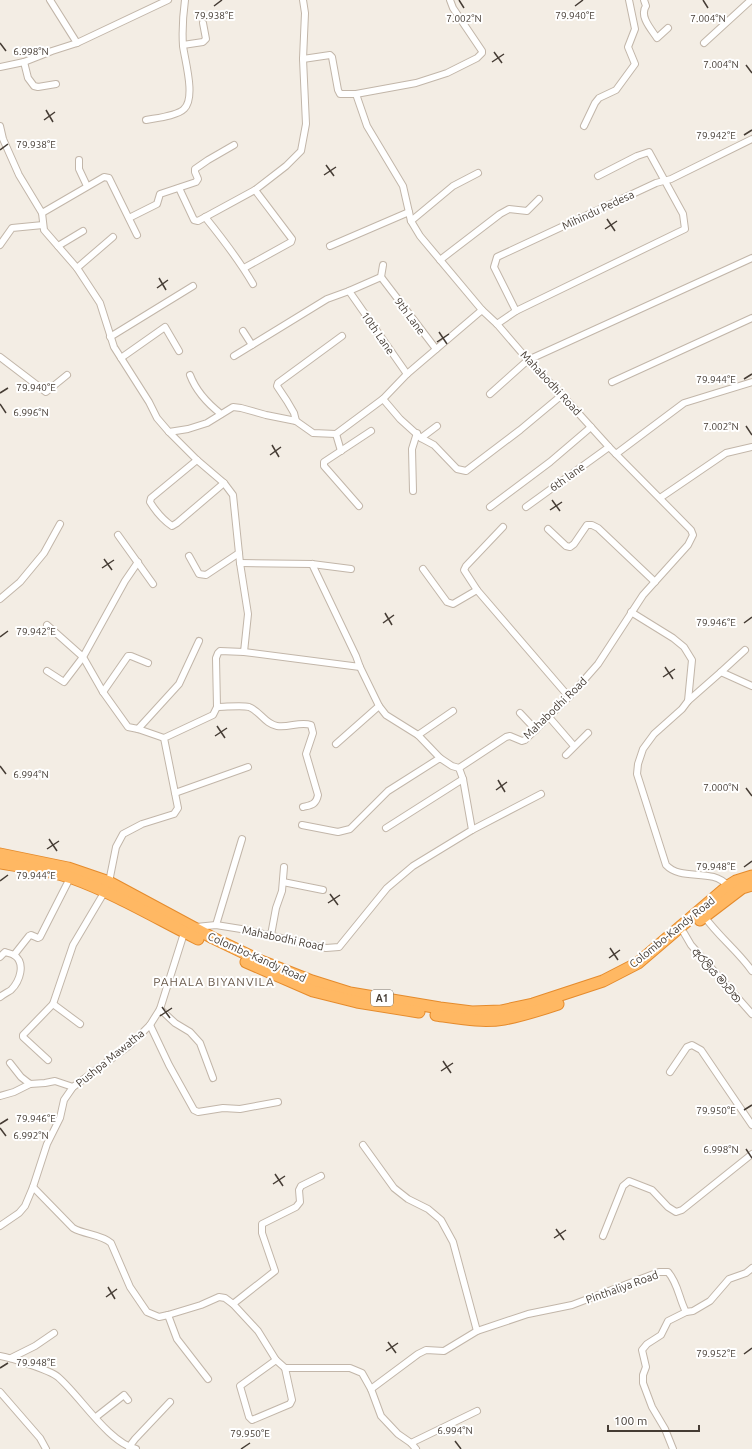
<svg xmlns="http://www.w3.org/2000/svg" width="752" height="1449" viewBox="0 0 752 1449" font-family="Ubuntu,'Noto Sans Sinhala',sans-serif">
<rect width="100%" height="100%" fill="#f3ede4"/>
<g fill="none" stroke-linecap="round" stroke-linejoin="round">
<g stroke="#c2b6a9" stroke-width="8">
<g id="street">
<polyline points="50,0 77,43"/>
<polyline points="450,0 453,8 482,51 482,53 477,58 447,73 416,83 356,94 367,126 403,186 411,221 420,236 482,310"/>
<path d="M644 0 646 6C639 16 651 29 657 38L668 28"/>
<polyline points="704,43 751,0"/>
<polyline points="183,45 203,42 206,39 203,23"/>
<polyline points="303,59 330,55 332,57 338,90 340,94 356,94"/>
<polyline points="24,62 28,78 34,86 38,87 56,84"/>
<polyline points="0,67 24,62 52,51 77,43 168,0"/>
<path d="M146 120C156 118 177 116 184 109 196 98 185 61 183 46 182 31 183 15 185 0"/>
<polyline points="0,126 3,139 19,175 42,213 44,230 77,268 100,303 114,347 149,402 157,418 169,432 188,429 207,423 233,407 241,408 266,415 296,421 313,433 336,434 383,399 407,374 482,310 497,324 516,311 685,229 683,214 649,152 637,156 598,176"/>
<polyline points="584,126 595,103 599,98 616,90 635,64 628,47 635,29 629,0"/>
<polyline points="79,160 79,169 87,186"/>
<polyline points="179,188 194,220 198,221 255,190 286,166 301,151 306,124 303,59 305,13 303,0"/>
<polyline points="42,213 104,177 109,178 137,235"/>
<path d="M205 217C222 238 239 260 253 284"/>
<polyline points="129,218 157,204 160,194 196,182 198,179 195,172 195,169 208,160 234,145"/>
<polyline points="411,221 453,186 478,173"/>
<polyline points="0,245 12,228 43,225"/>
<polyline points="58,246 83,231"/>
<polyline points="330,246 409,212"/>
<polyline points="440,260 500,214 509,209 527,211 539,199"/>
<polyline points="77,268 113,237"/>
<polyline points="244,268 291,242 292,239 255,190"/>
<polyline points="381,277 383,265"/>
<polyline points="349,291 407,374"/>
<polyline points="516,311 494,267 497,257 656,183 671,179 752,139"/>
<polyline points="243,331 252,345"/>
<polyline points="110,337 193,286"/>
<polyline points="234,356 327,299 349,291 381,277 436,349"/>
<polyline points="0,357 46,392 67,375"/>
<polyline points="121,358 165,327 179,351"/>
<path d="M190 375C196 391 207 403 221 414"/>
<polyline points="612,382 752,318"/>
<polyline points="490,394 528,360 752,258"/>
<polyline points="383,399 400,419 421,438 434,445 457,469 466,471 520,430 562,395"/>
<polyline points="296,421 294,413 287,401 277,386 278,383 342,336"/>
<polyline points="336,434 341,451"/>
<polyline points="421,438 437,426"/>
<polyline points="616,454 684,403 752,382"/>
<path d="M197 460 151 498 150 502C155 510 163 520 172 526L177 523 224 483"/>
<polyline points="413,491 412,449 417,433"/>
<polyline points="660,498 726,453 752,447"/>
<polyline points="359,506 324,466 324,462 371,431"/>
<polyline points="490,507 550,462 591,427"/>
<polyline points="526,507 609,447"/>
<polyline points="548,529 566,546 570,547 574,544 587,525 592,525 598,528 655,582"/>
<polyline points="118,535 153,584"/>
<polyline points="189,556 199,574 206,575 239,553"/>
<polyline points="138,562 125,581 83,657 103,692 128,727 138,729 164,738"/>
<polyline points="240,563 312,564 351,569"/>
<polyline points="423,569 447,602 453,604 477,590 464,570 466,566 503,527"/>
<polyline points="477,590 569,697"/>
<polyline points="0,599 20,582 44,553 60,524"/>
<path d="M631 612 673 638 684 647 692 660 688 701 682 709 654 734 643 749 638 764 637 774 666 865C682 882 712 867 728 886"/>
<polyline points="244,652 360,667 356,656 312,564"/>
<polyline points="47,671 64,682 83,657 47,625"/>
<polyline points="721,672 745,650"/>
<polyline points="103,692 128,656 131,656 148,663"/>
<polyline points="688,701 721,672 752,686"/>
<polyline points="379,706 386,715 418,735 440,758"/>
<path d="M217 707C226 707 242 705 249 707 260 711 265 724 277 726 289 728 300 721 311 725L313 733 306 754 318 795C316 805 311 805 303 807"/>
<polyline points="520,713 536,730"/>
<polyline points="549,717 574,746"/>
<polyline points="138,729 179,684 199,641"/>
<polyline points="418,735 453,711"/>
<polyline points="336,744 379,706 360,667"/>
<polyline points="566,755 588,733"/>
<polyline points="175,793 248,767"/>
<polyline points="302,825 338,832 350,829 388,791 440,758 452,766 459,768"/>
<polyline points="386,828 463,779"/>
<polyline points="472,830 541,794"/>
<polyline points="109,882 116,847 123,834 142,824 174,814 178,808 164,738 213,715 217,707 216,658 218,653 220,651 244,652 248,614 240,563 233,495 224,483 197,460 169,432"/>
<polyline points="283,882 323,890"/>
<path d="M704 916C718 936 738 951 752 971"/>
<polyline points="216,925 242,839"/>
<polyline points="196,927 216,925 241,929 326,948 339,947 387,888 413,866 472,830 463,779 459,768 506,737 510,736 522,741 525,740 569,697 598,664 643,595 688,545 693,535 691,530 609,447 562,395 528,360 497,324"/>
<polyline points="684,933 691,945 752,1014"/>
<polyline points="271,935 276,908 282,891 284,867"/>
<polyline points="14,955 29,936 31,935 38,938 40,937 70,878"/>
<path d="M0 957 5 952C8 953 12 954 14 955 26 963 20 981 11 990 8 992 4 994 0 997"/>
<polyline points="53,1004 80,1024"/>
<polyline points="160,1009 175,1023 190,1032 200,1043 213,1078"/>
<polyline points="150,1025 169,1065 194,1110 198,1112 223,1108 240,1109 278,1102"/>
<polyline points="48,1060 23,1037 23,1035 53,1004 73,945 105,891"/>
<polyline points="10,1063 21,1077 30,1084 45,1083 55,1081 73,1087"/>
<polyline points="670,1072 687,1047 692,1045 701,1050 752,1125"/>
<polyline points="0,1096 14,1092 30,1084"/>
<polyline points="363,1145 394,1188 408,1199 428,1209 441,1220 453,1242 477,1331"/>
<path d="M33 1187 73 1228C85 1235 101 1234 111 1243L130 1287 147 1312 159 1317 168 1315 201 1305 219 1297 225 1298 233 1304 258 1331 276 1360 285 1368H350L362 1373 371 1389 381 1416 398 1434 411 1443 416 1449"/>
<polyline points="0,1226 19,1213 25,1206 33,1187 47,1144 60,1118 64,1100 73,1087 130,1045 150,1025 160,1009 185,930"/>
<polyline points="603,1236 623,1186 629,1181 652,1190 668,1207 676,1212 682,1210 752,1154"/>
<polyline points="233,1304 275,1271 262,1233 262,1224 296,1207 300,1202 299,1190 301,1186 321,1176"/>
<polyline points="168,1315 177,1339 208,1379"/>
<path d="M0 1356C11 1358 50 1370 58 1377 81 1397 108 1442 136 1449"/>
<polyline points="11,1358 35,1346 54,1333"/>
<polyline points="276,1360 240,1386 249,1417 252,1420 290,1404 292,1400 285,1368"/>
<path d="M371 1389 418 1354 426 1350 444 1351 477 1331 528 1314 572 1305 659 1272H668C678 1283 679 1299 686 1312L693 1311 710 1301 729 1279 746 1273 752 1268"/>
<polyline points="0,1392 40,1438 46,1449"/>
<polyline points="96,1417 124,1395 128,1400"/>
<polyline points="411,1443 477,1411"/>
<polyline points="129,1447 135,1439 170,1402"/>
<polyline points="673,1449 665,1429 652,1407 643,1383 643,1375 646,1367 642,1350 647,1344 661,1335 668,1321 686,1312"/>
</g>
</g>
<g stroke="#e58b2c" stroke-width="13">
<g id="highway">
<polyline points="0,854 68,868 109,882 213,938 261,961 312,981 350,993 440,1008 472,1012 501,1011 533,1004 603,981 638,963 728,886 736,881 752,876"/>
<path d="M0 863C24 867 48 870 72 878 116 894 156 918 198 939"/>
<polyline points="700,920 742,888 752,885"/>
<polyline points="246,962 313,991 357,1002 419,1012"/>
<path d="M436 1015C458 1018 482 1023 504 1019 522 1016 540 1010 558 1004"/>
</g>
</g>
<use href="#street" stroke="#fff" stroke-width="6"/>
<use href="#highway" stroke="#ffb863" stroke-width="11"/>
</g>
<path fill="none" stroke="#453c34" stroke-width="1.5" d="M459 0 464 8M703 0 708 8M214 6 222 0M575 6 583 0M0 43 6 51M494 52 502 63M492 62 504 54M746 65 752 73M46 110 53 122M44 120 55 112M744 135 752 130M0 150 8 144M326 165 334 176M324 175 336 167M607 219 615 231M605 229 617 221M159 278 166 290M157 288 168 280M439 332 447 344M437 342 449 334M744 379 752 374M0 393 8 388M0 404 6 413M746 426 752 435M272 445 279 457M270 455 281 447M552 500 560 511M550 510 562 502M104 559 112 570M102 568 114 560M385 613 392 625M383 623 394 615M744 623 752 617M0 637 8 631M665 667 673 679M663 677 675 669M217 726 225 738M215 736 227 728M0 766 6 774M498 780 505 792M746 788 752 796M496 790 507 782M49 839 57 851M47 849 59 841M744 867 752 861M0 881 8 875M330 894 338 905M328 903 340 895M610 948 618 960M609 958 620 950M162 1007 170 1018M160 1016 172 1008M443 1061 451 1073M441 1071 453 1063M744 1110 752 1105M0 1124 8 1119M0 1128 6 1136M746 1149 752 1158M275 1174 283 1186M273 1184 285 1176M556 1229 564 1240M554 1238 566 1230M108 1287 115 1299M106 1297 117 1289M388 1342 396 1353M386 1351 398 1343M744 1354 752 1348M0 1368 8 1363M455 1441 461 1449M241 1449 250 1443"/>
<g text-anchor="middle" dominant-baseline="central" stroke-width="4" stroke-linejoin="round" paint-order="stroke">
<rect fill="#fff" stroke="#7d7671" stroke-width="1" x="371" y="990" width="22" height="16" rx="3"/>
<g font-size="10" font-weight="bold" fill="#453c34">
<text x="382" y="998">A1</text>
</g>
<g font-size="11" fill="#453c34" stroke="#fff">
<text transform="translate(598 210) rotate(-25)">Mihindu Pedesa</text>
<text transform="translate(410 316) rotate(53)">9th Lane</text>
<text transform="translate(378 333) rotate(55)">10th Lane</text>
<text transform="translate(551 383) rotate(47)">Mahabodhi Road</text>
<text transform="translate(567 477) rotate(-36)">6th lane</text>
<text transform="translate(555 708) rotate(-44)">Mahabodhi Road</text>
<text transform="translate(672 932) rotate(-39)">Colombo-Kandy Road</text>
<text transform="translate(283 938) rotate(12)">Mahabodhi Road</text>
<text transform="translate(257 957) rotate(24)">Colombo-Kandy Road</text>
<text transform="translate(717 975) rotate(49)">අරලිය මාවත</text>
<text transform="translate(110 1058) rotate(-39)">Pushpa Mawatha</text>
<text transform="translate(622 1287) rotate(-20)">Pinthaliya Road</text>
</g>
<g font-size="12" letter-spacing="1" fill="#69594a" stroke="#fff">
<text x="214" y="981">PAHALA BIYANVILA</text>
</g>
</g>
<g font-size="10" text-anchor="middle" fill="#453c34" stroke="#fff" stroke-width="4" stroke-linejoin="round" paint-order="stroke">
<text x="214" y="19">79.938°E</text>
<text x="575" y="19">79.940°E</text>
<text x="708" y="22">7.004°N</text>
<text x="464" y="22">7.002°N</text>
<text x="31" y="55">6.998°N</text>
<text x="721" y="68">7.004°N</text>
<text x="716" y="139">79.942°E</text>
<text x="36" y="148">79.938°E</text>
<text x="716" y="383">79.944°E</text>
<text x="36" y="391">79.940°E</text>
<text x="31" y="416">6.996°N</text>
<text x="721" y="430">7.002°N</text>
<text x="716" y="626">79.946°E</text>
<text x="36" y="635">79.942°E</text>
<text x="31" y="778">6.994°N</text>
<text x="721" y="791">7.000°N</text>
<text x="716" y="870">79.948°E</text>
<text x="36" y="879">79.944°E</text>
<text x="716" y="1114">79.950°E</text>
<text x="36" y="1122">79.946°E</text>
<text x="31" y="1139">6.992°N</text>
<text x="721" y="1153">6.998°N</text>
<text x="716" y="1357">79.952°E</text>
<text x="36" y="1366">79.948°E</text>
<text x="455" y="1434">6.994°N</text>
<text x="250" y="1437">79.950°E</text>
</g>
<path d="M608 1425v6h91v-6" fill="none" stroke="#453c34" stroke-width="2"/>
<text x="614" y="1425" font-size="12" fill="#453c34" stroke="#ffffff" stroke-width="3" paint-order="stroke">100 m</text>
</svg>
